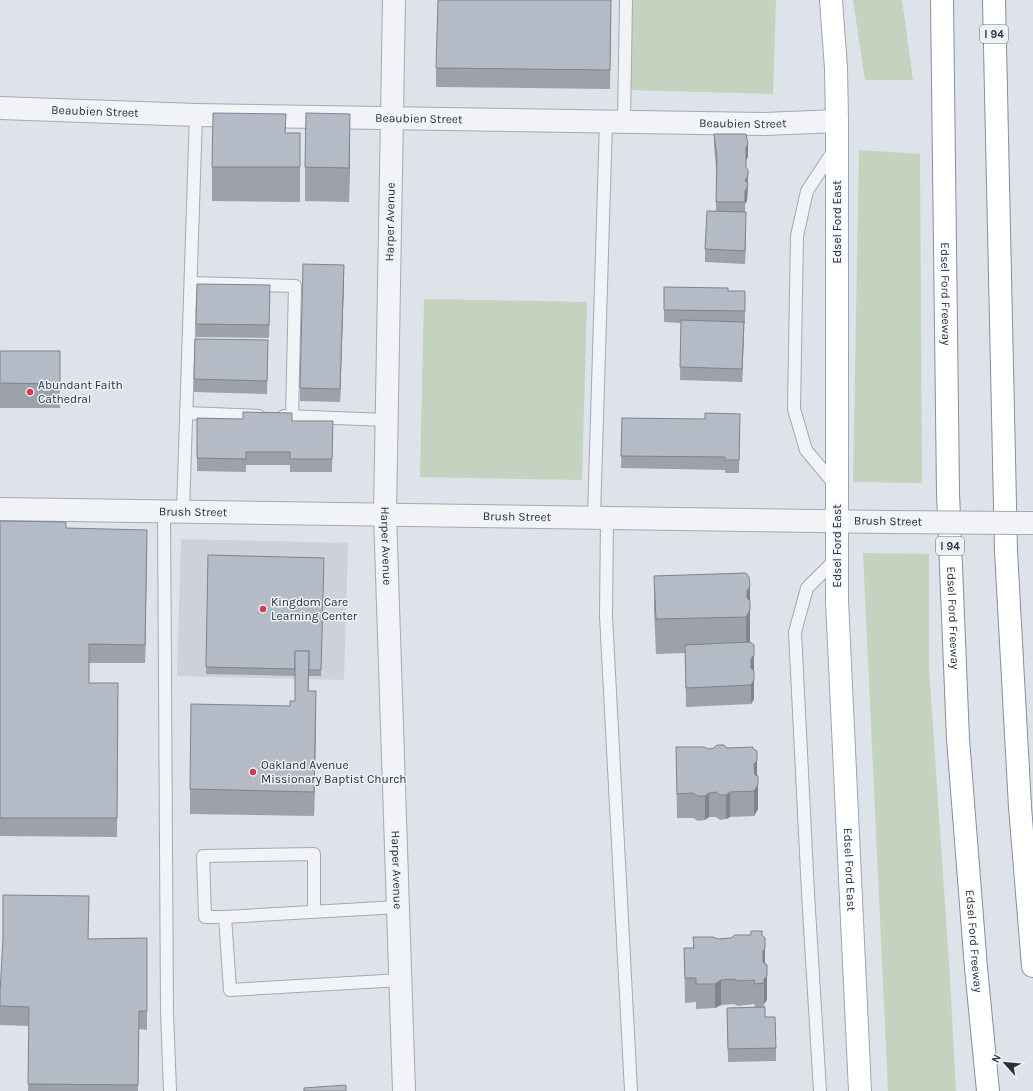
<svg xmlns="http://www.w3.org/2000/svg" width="1033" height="1091" viewBox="0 0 1033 1091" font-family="Karla,sans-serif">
<rect width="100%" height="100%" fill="#dee2e9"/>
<polygon fill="#ccd1db" points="181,539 348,543 344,680 177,676"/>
<g fill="#c4d3bf">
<polygon points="633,0 776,0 773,94 630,90"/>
<polygon points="853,0 902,0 913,80 865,80"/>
<polygon points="859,150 920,154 922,483 853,482"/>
<polygon points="424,299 587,302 582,480 420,477"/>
<polygon points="863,553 929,554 929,668 950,978 956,1091 888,1091"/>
</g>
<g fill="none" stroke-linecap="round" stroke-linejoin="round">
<g stroke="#a3a9b3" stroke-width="14">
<g id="service">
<polyline points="624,122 626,0"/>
<polyline points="834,150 807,191 797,236 794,409 806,450 836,486"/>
<polyline points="191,283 295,286 292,417"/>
<polyline points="186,413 259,416"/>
<polyline points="284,416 387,420"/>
<polyline points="164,511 167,1012 170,1091"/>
<polyline points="183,511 196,115"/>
<polyline points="594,517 606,121"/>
<polyline points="607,517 606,616 631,1091"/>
<polyline points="314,912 314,854 203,856 205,917 225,917 398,907"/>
<polyline points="225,917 230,990 401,980"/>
<polyline points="820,1091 808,893 795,632 807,588 837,558"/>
</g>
</g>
<g stroke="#a3a9b3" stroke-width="24">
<g id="minor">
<path id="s1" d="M394 0 385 514 404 1091"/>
</g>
</g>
<g stroke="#a3a9b3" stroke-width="24">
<g id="tertiary">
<path id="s2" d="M0 108 196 115 764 124 837 121"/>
<path id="s3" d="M0 509 889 522"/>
</g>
</g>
<g stroke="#9da6b5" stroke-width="24">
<g id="primary">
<path id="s4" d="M831 0 836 68 837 121V601L860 1091"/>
</g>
</g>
<g stroke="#858fa0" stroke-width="24">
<g id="motorway">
<path id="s5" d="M942 0 948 493 958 739 976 968 988 1091"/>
<polyline points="994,0 1006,551 1020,807 1033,966"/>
</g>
</g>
<use href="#service" stroke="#f1f3f7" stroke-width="12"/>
<use href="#minor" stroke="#f1f3f7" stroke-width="22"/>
<use href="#tertiary" stroke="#f1f3f7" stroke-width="22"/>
<use href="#primary" stroke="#fff" stroke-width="22"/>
<use href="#motorway" stroke="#fff" stroke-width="22"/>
<g stroke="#a3a9b3" stroke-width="24" stroke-linecap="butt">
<polyline id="tertiary-bridge" points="889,522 1033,523"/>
</g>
<use href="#tertiary-bridge" stroke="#f1f3f7" stroke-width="22"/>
</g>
<g fill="#9ca1aa">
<polygon points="611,0 610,89 436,87 436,68"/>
<polygon points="286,133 300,133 300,202 212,201 212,167"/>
<polygon points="714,134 748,157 746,160 746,167 748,170 748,189 747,201 745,204 745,212 746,225 745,264 705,262 705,249 716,211 716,168 714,146"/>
<polygon points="350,148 349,202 305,201 305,167"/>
<polygon points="344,278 340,402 300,401 300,388"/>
<polygon points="664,287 728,291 745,304 745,324 744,324 742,382 680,380 681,323 664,322"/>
<polygon points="270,298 269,338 196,337 196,324"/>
<rect x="0" y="351" width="60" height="57"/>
<polygon points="268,353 267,394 194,392 194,379"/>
<polygon points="197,418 292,421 333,421 332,472 290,472 290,465 246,465 246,472 197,471"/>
<polygon points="622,418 740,427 739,473 725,473 725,470 621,468"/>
<polygon points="0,521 66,528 147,548 145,663 89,663 89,683 118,683 117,837 0,836"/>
<polygon points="208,555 324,558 321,676 309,676 308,691 316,716 314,816 190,814 190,789 290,706 295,701 295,676 206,674"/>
<polygon points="746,573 750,642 754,670 754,699 751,704 686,707 685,653 656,654 654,610 654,576"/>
<polygon points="676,747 757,776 758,809 754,816 730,817 726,819 720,820 716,817 709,817 705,820 698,821 693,818 677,818"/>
<polygon points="762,935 765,963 767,965 767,1000 764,1004 765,1017 776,1048 776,1061 728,1062 727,1008 755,1007 754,1004 738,1006 734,1004 721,1005 715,1008 696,1009 696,1002 685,1003 684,948 693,948 693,937 718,939"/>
<polygon points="147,938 147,1030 139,1029 138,1091 28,1091 29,1026 0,1025 0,993 89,939"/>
</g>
<g fill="#7f838b">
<polygon points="350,114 350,148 349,202 349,168"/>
<polygon points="748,144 748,157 746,160 746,180 746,147"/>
<polygon points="748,175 747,201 745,204 745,215 745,181"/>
<polygon points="746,212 746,225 745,264 745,251"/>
<polygon points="344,265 344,278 340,402 340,389"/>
<polygon points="744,322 744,335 742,382 742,369"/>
<polygon points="147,530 147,548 145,663 145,645"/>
<polygon points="750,586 750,645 746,651 746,617 747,591"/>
<polygon points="754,645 754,674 751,678 751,659"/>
<polygon points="309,651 309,676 308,715 308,691"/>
<polygon points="754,671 754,699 751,704 751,685"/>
<polygon points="316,691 316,716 314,816 314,792"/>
<polygon points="757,761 757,785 754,789 754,764"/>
<polygon points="758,785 758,809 754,816 754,791"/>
<polygon points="730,792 730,817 726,819 726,795"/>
<polygon points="709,793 709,817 705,820 705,796"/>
<polygon points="765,948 765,973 763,976 763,951"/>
<polygon points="767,976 767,1000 764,1004 764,979"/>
<polygon points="721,980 721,1005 715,1008 715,984"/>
</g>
<g fill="#b5bbc6" stroke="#7f838b">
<polygon points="438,0 611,0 610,70 436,68"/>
<polygon points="213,113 286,114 285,133 300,133 300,167 212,167"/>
<polygon points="306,113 350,114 349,168 305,167"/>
<polygon points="714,134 746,134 748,144 746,147 746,167 748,170 748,175 745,181 748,183 747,188 745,191 745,202 716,202 717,157"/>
<polygon points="707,211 746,212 745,251 705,249"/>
<polygon points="303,264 344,265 340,389 300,388"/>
<polygon points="197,284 270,285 269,325 196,324"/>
<polygon points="664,287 728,288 728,291 745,291 745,311 664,310"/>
<polygon points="681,320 744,322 742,369 680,367"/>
<polygon points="195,339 268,340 267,381 194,379"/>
<polygon points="0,351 60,351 60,384 0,383"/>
<polygon points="243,412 292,413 292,421 333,421 332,459 290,459 290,452 246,452 246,459 197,458 197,418 243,419"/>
<polygon points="705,413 740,414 739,460 725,460 725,457 621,456 622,418 705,419"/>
<polygon points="0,521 66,522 66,528 147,530 145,645 89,644 89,683 118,683 117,818 0,818"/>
<polygon points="208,555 324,558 321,670 309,670 309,651 295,651 295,669 206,667"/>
<polygon points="746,573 749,577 750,586 747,591 747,598 750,601 750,610 746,617 656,619 654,576"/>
<polygon points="750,642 754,645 754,655 751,659 751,668 754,671 754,680 751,685 686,688 685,645"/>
<polygon points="295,651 309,651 308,691 316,691 314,792 190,789 191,704 290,706 290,701 295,701"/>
<polygon points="717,745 724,745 727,748 753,747 753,749 757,751 757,761 754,764 755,775 758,776 758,785 754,791 730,792 726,795 720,795 716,792 709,793 705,796 698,796 693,793 677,794 676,747 704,747 708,749 714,748"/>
<polygon points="3,895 89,896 88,939 147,938 147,1011 139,1011 138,1085 28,1084 29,1007 0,1006 0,993 3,939"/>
<polygon points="751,931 762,931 762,935 765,938 765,948 763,951 763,962 767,965 767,976 764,979 764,983 755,984 754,980 738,981 734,979 721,980 715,984 696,984 696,978 685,978 684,948 694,948 693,937 713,937 718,939 731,938 735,935 751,935"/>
<polygon points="765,1007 765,1017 775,1017 776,1048 728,1049 727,1008"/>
<polygon points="346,1085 346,1091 304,1091 304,1088"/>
</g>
<g fill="#d63a50" stroke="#eef1f6" stroke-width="1.5">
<circle cx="30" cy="392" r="4"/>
<circle cx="263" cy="609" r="4"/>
<circle cx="253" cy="772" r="4"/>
</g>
<g text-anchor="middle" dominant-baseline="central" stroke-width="3" stroke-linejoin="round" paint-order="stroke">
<g fill="#eef1f6" stroke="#626a77" stroke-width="1">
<rect x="980" y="25" width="28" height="18" rx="3"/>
<rect x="936" y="537" width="28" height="18" rx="3"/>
</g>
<g font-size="11" font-weight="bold" fill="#263041">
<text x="994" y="34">I 94</text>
<text x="950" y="546">I 94</text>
</g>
<g font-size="12" fill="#263041" stroke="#eef1f6">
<text stroke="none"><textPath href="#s2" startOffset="95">Beaubien Street</textPath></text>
<text stroke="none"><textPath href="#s2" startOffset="419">Beaubien Street</textPath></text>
<text stroke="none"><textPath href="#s2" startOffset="743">Beaubien Street</textPath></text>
<text transform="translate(390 222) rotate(-89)">Harper Avenue</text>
<text transform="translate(837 222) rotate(-90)">Edsel Ford East</text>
<text stroke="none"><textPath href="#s5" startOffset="294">Edsel Ford Freeway</textPath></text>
<text stroke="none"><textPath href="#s3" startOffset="193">Brush Street</textPath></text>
<text stroke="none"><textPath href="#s3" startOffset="517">Brush Street</textPath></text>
<text transform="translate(888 521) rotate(1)">Brush Street</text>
<text stroke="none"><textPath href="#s1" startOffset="546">Harper Avenue</textPath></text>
<text transform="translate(837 546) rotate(-90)">Edsel Ford East</text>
<text stroke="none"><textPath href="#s5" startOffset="618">Edsel Ford Freeway</textPath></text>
<text stroke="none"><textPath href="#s1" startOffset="870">Harper Avenue</textPath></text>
<text stroke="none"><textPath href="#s4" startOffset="870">Edsel Ford East</textPath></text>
<text stroke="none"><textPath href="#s5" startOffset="942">Edsel Ford Freeway</textPath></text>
</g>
<g font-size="12" fill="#263041" stroke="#eef1f6" text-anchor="start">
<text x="38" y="385">Abundant Faith<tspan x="38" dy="14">Cathedral</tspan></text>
<text x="271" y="602">Kingdom Care<tspan x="271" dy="14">Learning Center</tspan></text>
<text x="261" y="765">Oakland Avenue<tspan x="261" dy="14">Missionary Baptist Church</tspan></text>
</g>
</g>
<g transform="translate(1005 1063) rotate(297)" stroke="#eef1f6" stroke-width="3" paint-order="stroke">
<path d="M0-3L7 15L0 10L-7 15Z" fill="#263041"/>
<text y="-6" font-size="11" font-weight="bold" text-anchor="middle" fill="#263041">N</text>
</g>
</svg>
